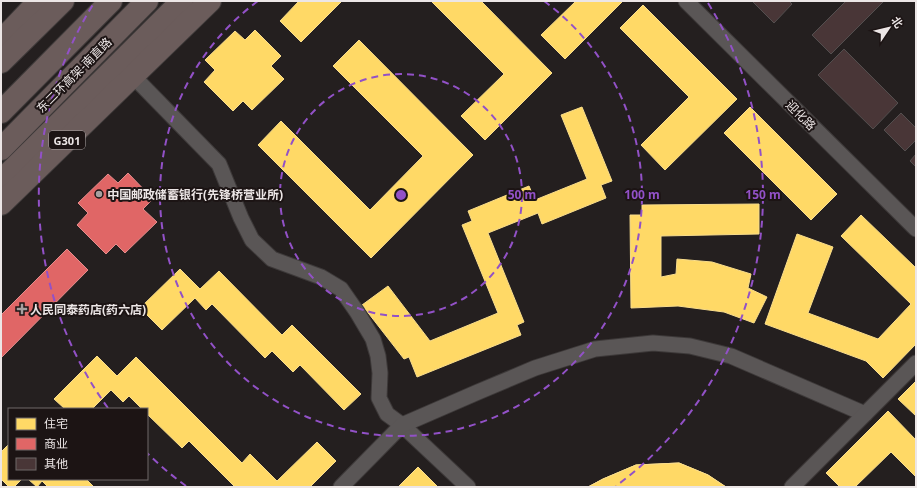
<svg xmlns="http://www.w3.org/2000/svg" width="917" height="488" viewBox="0 0 917 488" font-family="'Noto Sans','Noto Sans SC',sans-serif">
<rect width="100%" height="100%" fill="#241f1f"/>
<g fill="#ffd966" stroke="#f9dd8c">
<polygon points="299,1 342,1 301,42 280,21"/>
<polygon points="431,1 481,1 552,73 485,140 461,116 504,74"/>
<polygon points="576,1 623,1 565,59 541,35"/>
<polygon points="643,5 737,99 665,170 641,145 689,97 620,28"/>
<polygon points="255,30 281,56 271,66 284,79 252,110 243,101 233,111 204,82 215,70 205,60 235,31 245,40"/>
<polygon points="359,40 473,155 371,258 258,145 281,121 370,210 423,156 333,66"/>
<polygon points="582,107 612,181 601,185 606,198 542,224 538,213 488,233 524,322 517,325 521,335 417,377 409,357 404,359 362,305 388,286 430,341 498,313 462,225 472,221 468,211 529,186 535,200 587,179 561,115"/>
<polygon points="750,107 837,194 811,220 724,133"/>
<polygon points="759,204 759,234 661,236 661,277 676,274 677,259 712,262 751,274 748,288 767,297 754,323 724,312 678,306 631,308 630,215 642,215 642,205"/>
<polygon points="861,215 916,268 916,344 883,378 866,361 765,324 797,234 833,247 808,313 878,339 911,304 841,236"/>
<polygon points="180,269 200,289 219,271 282,335 292,325 361,394 344,410 300,365 293,372 272,351 265,358 212,304 206,310 195,298 162,330 140,308"/>
<polygon points="97,356 117,376 136,357 242,463 250,454 277,481 317,442 336,461 310,487 235,487 189,441 182,448 147,414 147,409 142,409 129,396 123,402 111,390 92,409 65,409 54,399"/>
<polygon points="916,381 916,416 898,399"/>
<polygon points="888,411 916,440 916,477 891,452 855,487 840,487 826,473"/>
<polygon points="9,444 9,479 22,479 14,487 9,487 1,479 1,452"/>
<polygon points="679,463 708,475 726,487 588,487 603,479 636,465"/>
<polygon points="679,463 708,475 726,487 588,487 603,479 636,465"/>
<polygon points="418,467 438,487 398,487"/>
<polygon points="28,479 86,479 94,487 48,487 42,481 37,487"/>
</g>
<g fill="#e06666" stroke="#e48c8c">
<polygon points="128,173 153,199 143,209 157,222 125,253 116,244 106,254 77,225 88,213 78,203 108,174 118,183"/>
<polygon points="67,249 88,270 1,358 1,315"/>
</g>
<g fill="#493637" stroke="#534e4e">
<polygon points="752,1 789,1 792,4 774,23"/>
<polygon points="846,1 884,1 831,54 812,35"/>
<polygon points="844,49 898,103 873,129 818,75"/>
<polygon points="901,113 916,128 916,140 905,151 884,130"/>
<polygon points="916,154 916,167 910,161"/>
</g>
<g fill="none" stroke-linecap="round" stroke-linejoin="round">
<g stroke="#3d3939" stroke-width="17">
<g id="street">
<polyline points="686,1 916,229"/>
<polyline points="134,77 219,164 241,218 252,240 272,259 321,277 341,289 357,312 373,339 378,356 380,373 379,398 387,414 402,425 468,487"/>
<polyline points="341,487 402,425 478,392 535,368 595,349 653,343 690,346 731,356 865,414"/>
<polyline points="792,487 916,363"/>
</g>
</g>
<g stroke="#3d3939" stroke-width="24">
<g id="highway">
<polyline points="1,41 39,1"/>
<polyline points="1,62 63,1"/>
<polyline points="1,112 111,1"/>
<polyline points="1,149 147,1"/>
<polyline points="1,181 182,1"/>
<polyline points="1,204 210,1"/>
</g>
</g>
<use href="#street" stroke="#5a5656" stroke-width="15"/>
<use href="#highway" stroke="#6b5c5b" stroke-width="22"/>
</g>
<g fill="none" stroke="#9251c7" stroke-width="2" stroke-dasharray="7 5">
<circle cx="401" cy="195" r="121"/>
<path d="M544 1A241 241 0 1 1 258 1"/>
<path d="M186 486A362 362 0 0 1 147 453M108 408A362 362 0 0 1 94 3M708 3A362 362 0 0 1 616 486"/>
</g>
<g fill="#a6a0a0" stroke="#1c1414" stroke-width="1.5">
<circle cx="99" cy="194" r="4"/>
<path d="M20 303h4v4h4v4h-4v4h-4v-4h-4v-4h4z"/>
</g>
<g text-anchor="middle" dominant-baseline="central" stroke-width="4" stroke-linejoin="round" paint-order="stroke">
<rect fill="#1c1414" stroke="#aea7a7" stroke-width="1" x="49" y="131" width="36" height="18" rx="3"/>
<g font-size="11" font-weight="bold" fill="#ece6e6">
<text x="67" y="140">G301</text>
</g>
<g font-size="12" fill="#ece6e6" stroke="#1c1414">
<text transform="translate(74 75) rotate(-45)">东二环高架-南直路</text>
<text transform="translate(801 115) rotate(45)">迎化路</text>
</g>
<g font-size="12" font-weight="bold" fill="#ece6e6" stroke="#1c1414" text-anchor="start">
<text x="107" y="194">中国邮政储蓄银行(先锋桥营业所)</text>
<text x="30" y="309">人民同泰药店(药六店)</text>
</g>
</g>
<circle cx="401" cy="195" r="6" fill="#9251c7" stroke="#1c1414" stroke-width="2"/>
<g font-size="12" text-anchor="middle" font-weight="bold" fill="#9251c7" stroke="#1c1414" stroke-width="4" stroke-linejoin="round" paint-order="stroke">
<text x="522" y="199">50 m</text>
<text x="642" y="199">100 m</text>
<text x="763" y="199">150 m</text>
</g>
<rect width="917" height="488" fill="none" stroke="#ece6e6" stroke-width="4"/>
<rect x="8" y="408" width="140" height="72" fill="#1c1414" stroke="#6f6868"/>
<rect x="16" y="418" width="20" height="12" fill="#ffd966" stroke="#6f6868"/>
<text x="44" y="428" font-size="12" fill="#ece6e6">住宅</text>
<rect x="16" y="438" width="20" height="12" fill="#e06666" stroke="#6f6868"/>
<text x="44" y="448" font-size="12" fill="#ece6e6">商业</text>
<rect x="16" y="458" width="20" height="12" fill="#493637" stroke="#6f6868"/>
<text x="44" y="468" font-size="12" fill="#ece6e6">其他</text>
<g transform="translate(889 28) rotate(55)" stroke="#1c1414" stroke-width="3" paint-order="stroke">
<path d="M0-3L7 15L0 10L-7 15Z" fill="#ece6e6"/>
<text y="-6" font-size="11" font-weight="bold" text-anchor="middle" fill="#ece6e6">北</text>
</g>
</svg>
